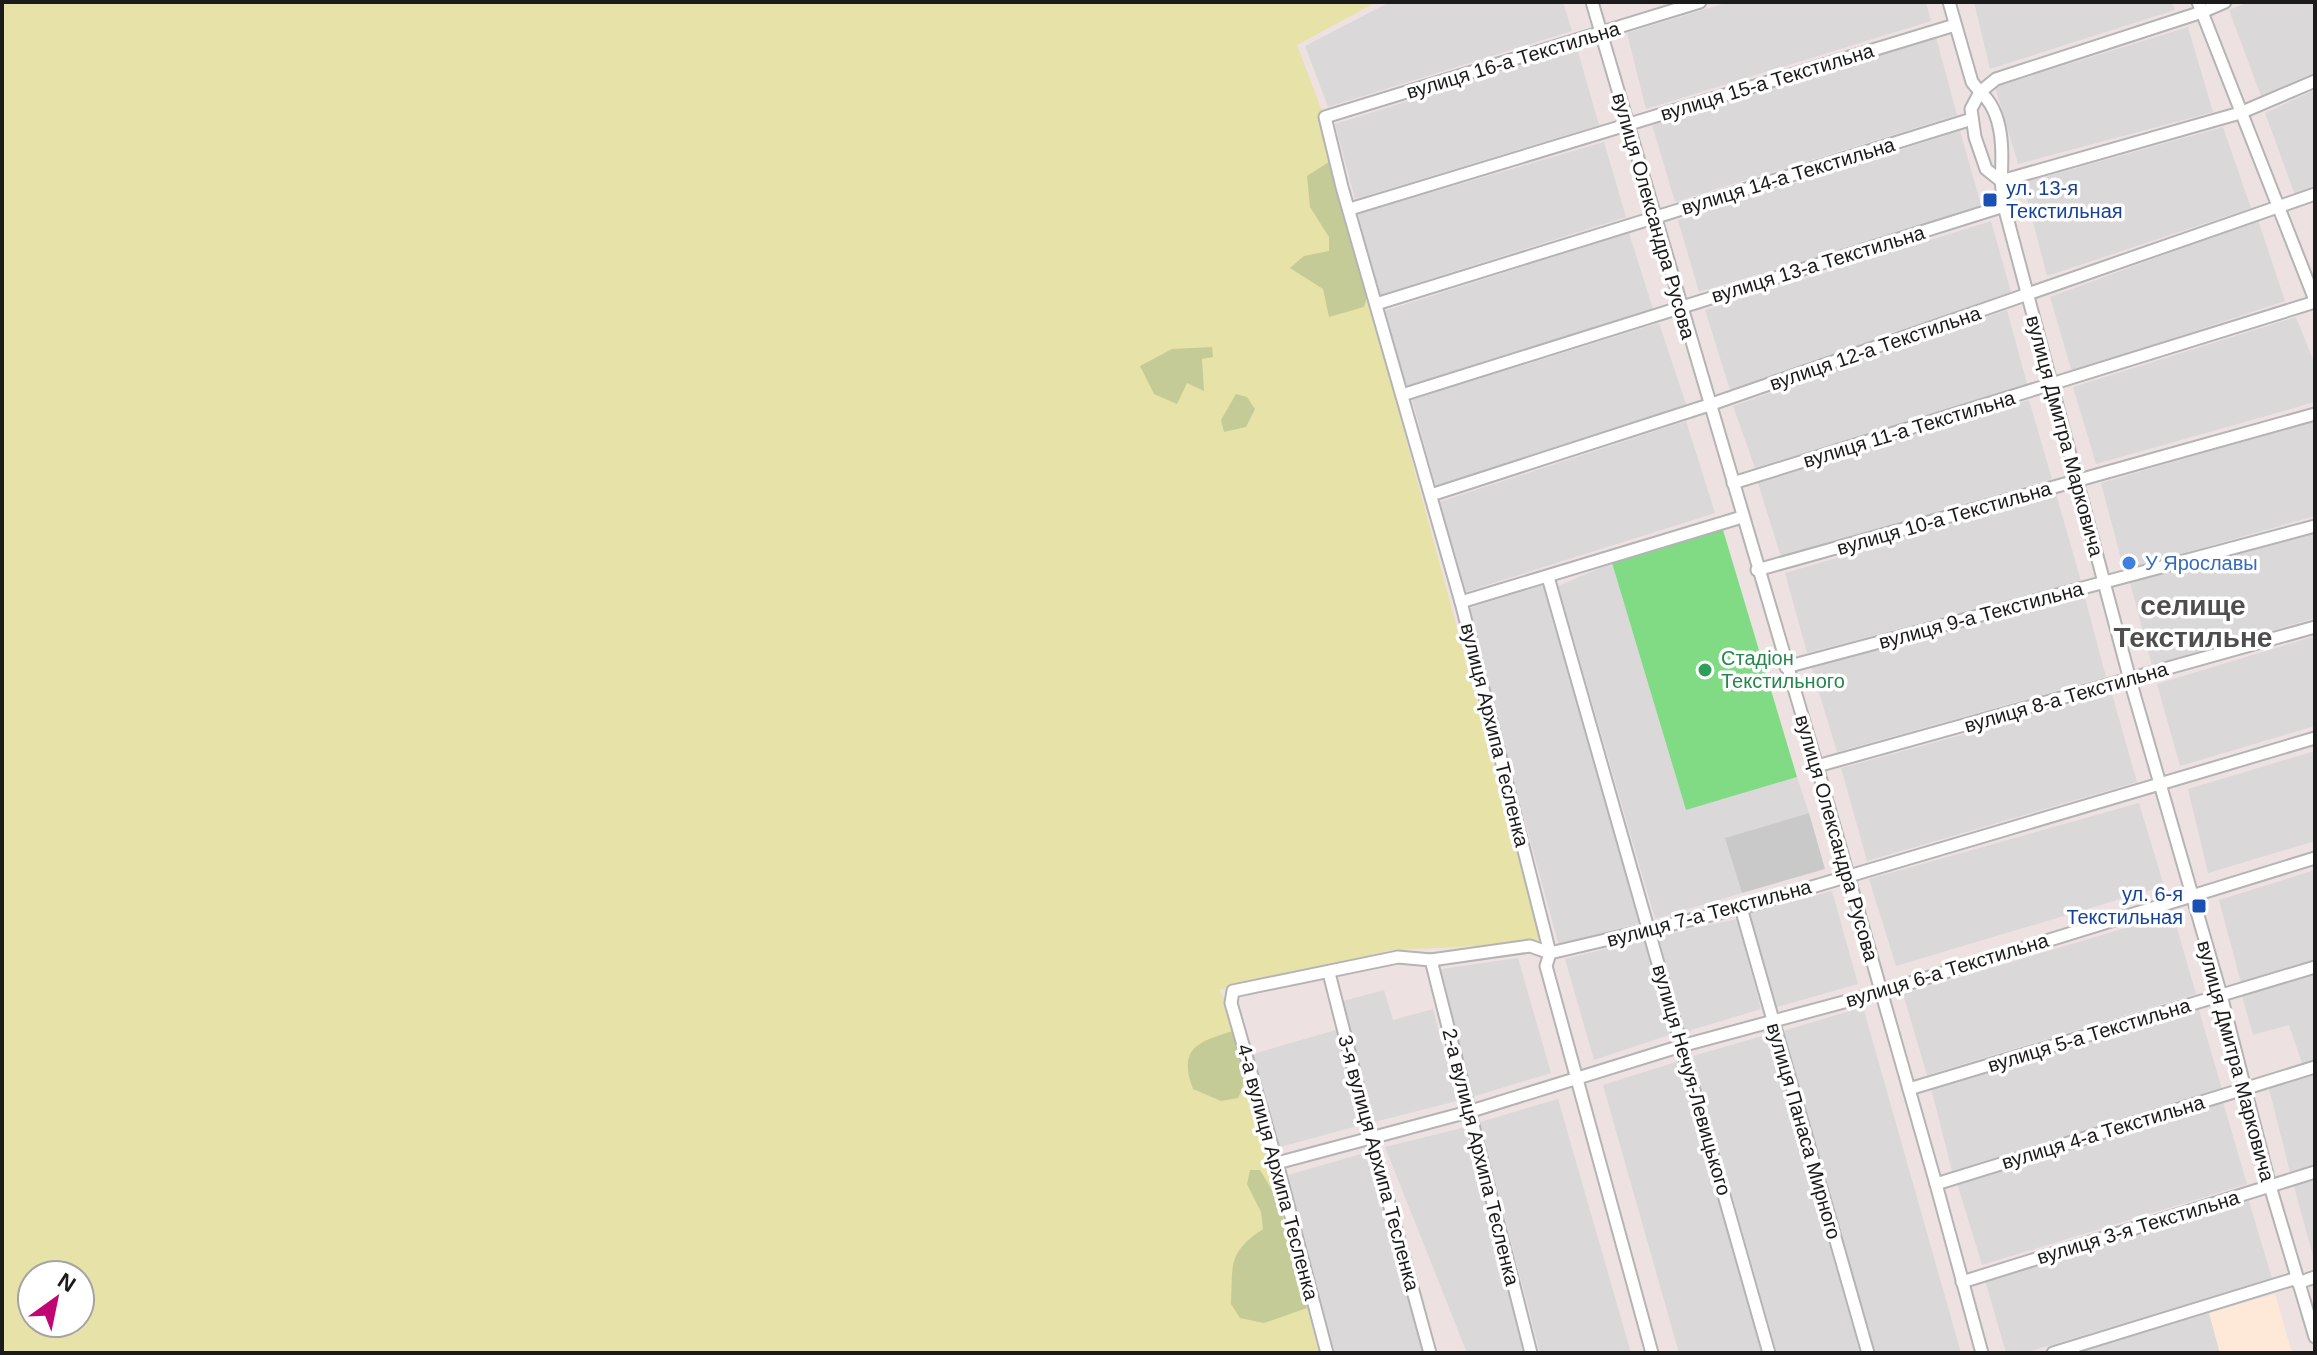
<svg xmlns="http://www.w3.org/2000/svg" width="2317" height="1355" viewBox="0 0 2317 1355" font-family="Helvetica,sans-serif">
<rect width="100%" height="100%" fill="#ede2e1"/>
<g fill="#dad8d9">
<polygon points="1390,2 1563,2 1572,31 1328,107 1305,46"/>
<polygon points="1729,2 1926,2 1931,21 1646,109 1627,33"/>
<polygon points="1974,2 2172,2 2175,10 1990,69"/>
<polygon points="2249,2 2315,2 2315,72 2261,96 2229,10"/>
<polygon points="2188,27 2213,112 2018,164 1995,87"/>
<polygon points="1936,37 1957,115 1675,202 1652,125"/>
<polygon points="1577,48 1599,125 1355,199 1335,124"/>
<polygon points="2315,90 2315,187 2295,195 2265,113"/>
<polygon points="2223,127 2251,208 2047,276 2023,183"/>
<polygon points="1960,131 1982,208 1699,292 1678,220"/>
<polygon points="1604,142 1626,217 1379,295 1358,214"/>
<polygon points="2258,220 2285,301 2072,372 2050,297"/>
<polygon points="1991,221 2011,292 1730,390 1705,310"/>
<polygon points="1629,233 1653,309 1407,387 1384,311"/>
<polygon points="2007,310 2028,387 1755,468 1733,406"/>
<polygon points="2296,317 2315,365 2315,402 2096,464 2073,387"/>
<polygon points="1659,323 1687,407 1436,487 1412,400"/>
<polygon points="2029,400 2052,479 1781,557 1757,480"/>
<polygon points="2315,420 2315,516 2124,570 2101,483"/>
<polygon points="1686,421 1715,513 1465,592 1439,502"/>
<polygon points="2056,494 2081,581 1807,653 1785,573"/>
<polygon points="2315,533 2315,618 2152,666 2130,582"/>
<polygon points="1612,563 1686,810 1797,777 1809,813 1726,838 1742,893 1655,919 1558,586"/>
<polygon points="1546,584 1640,923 1559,946 1467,609"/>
<polygon points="2084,594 2106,677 1837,752 1811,666"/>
<polygon points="2315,636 2315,726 2180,766 2157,684"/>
<polygon points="2112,694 2137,782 1867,861 1841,768"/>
<polygon points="2315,751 2315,841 2208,873 2188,789"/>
<polygon points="2139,803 2164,886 1896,966 1869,879"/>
<polygon points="2315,870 2315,960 2241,983 2219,900"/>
<polygon points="1832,891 1858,984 1774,1008 1749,913"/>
<polygon points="2173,914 2196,994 1927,1075 1903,994"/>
<polygon points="1737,919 1761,1009 1685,1032 1658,936"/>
<polygon points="1645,939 1672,1034 1594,1060 1565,959"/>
<polygon points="1518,958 1551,1073 1472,1097 1441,969"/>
<polygon points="2315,974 2315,1062 2303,1066 2289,1025 2253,1035 2242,996"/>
<polygon points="1384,990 1393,1020 1433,1009 1457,1101 1374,1122 1343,1001"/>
<polygon points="1863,1007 1961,1353 1874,1353 1783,1031"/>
<polygon points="2198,1007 2222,1089 1952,1171 1931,1088"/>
<polygon points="1336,1030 1361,1125 1280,1147 1253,1054"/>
<polygon points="1769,1034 1860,1353 1777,1353 1693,1056"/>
<polygon points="1679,1061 1763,1353 1679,1353 1603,1085"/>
<polygon points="2315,1075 2315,1165 2290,1172 2269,1089"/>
<polygon points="1558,1099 1631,1353 1540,1353 1480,1122"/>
<polygon points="2223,1102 2247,1184 1982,1265 1957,1183"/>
<polygon points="1465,1127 1524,1353 1467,1353 1385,1147"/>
<polygon points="1368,1152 1424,1353 1335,1353 1288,1175"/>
<polygon points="2315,1177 2315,1263 2293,1183"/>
<polygon points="2248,1198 2272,1278 2025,1353 2006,1353 1985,1280"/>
<polygon points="2209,1313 2220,1353 2075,1353"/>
</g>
<polygon fill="#fee9d9" points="2275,1294 2292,1353 2220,1353 2209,1313"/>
<polygon fill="#c9c9c9" points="1809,813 1825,869 1742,893 1725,838"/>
<path fill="#e7e2a7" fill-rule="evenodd" d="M2 2H1377L1297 45 1322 111 1320 120 1542 943 1392 950 1219 990 1228 1004 1319 1353H2ZM32 1275H80V1323H32Z"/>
<g fill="#c4cb97">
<polygon points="1329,162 1367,297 1364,307 1329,317 1323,289 1290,268 1304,256 1329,251 1329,237 1310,207 1307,176"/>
<polygon points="1212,347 1213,357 1202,359 1204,391 1187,383 1177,404 1154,394 1140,366 1172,349"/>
<polygon points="1236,394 1247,397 1255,409 1246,427 1224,432 1221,420"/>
<path d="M1233 1031C1241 1055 1251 1075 1238 1098L1221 1101 1193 1089C1178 1048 1197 1042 1233 1031Z"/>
<path d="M1250 1170H1260L1278 1200 1307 1308 1264 1323 1240 1318 1231 1304C1233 1265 1227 1253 1263 1229L1261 1212 1247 1184Z"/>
</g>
<polygon fill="#80db84" points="1723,530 1797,777 1686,810 1612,563"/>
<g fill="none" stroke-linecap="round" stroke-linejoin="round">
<g stroke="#b4b4b4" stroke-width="15">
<g id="street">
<polyline points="1592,2 1817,766 1936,1184 1982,1353"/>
<polyline points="1949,2 1972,82 1980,92 1971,109 1975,137 1986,169 2001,181 2004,206 2130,680 2221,995 2270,1186 2315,1337"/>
<polyline points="2198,2 2315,300"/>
<path d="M2225 2 2202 12 1996 79 1980 92C2004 112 2003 152 2001 181L2240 113 2315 81"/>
<polyline points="1350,209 1955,25"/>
<polyline points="1376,304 1972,119"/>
<polyline points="1402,395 2004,206"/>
<polyline points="1733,483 2315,302"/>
<polyline points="1431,495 1709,405 2315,194"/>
<polyline points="1757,570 2315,414"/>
<polyline points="1548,577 1769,1353"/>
<polyline points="1461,602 1742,517"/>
<polyline points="1786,667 2315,526"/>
<polyline points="1817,766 2315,627"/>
<polyline points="1741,908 1868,1353"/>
<polyline points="1431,960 1531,1353"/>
<polyline points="1329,973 1371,1138 1430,1353"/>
<polyline points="1909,1089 2315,967"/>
<polyline points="1277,1163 1468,1112 1681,1046 1881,992 2315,858"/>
<polyline points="1936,1184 2315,1067"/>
<polyline points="1962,1282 2315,1172"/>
<polyline points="2298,1283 2315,1277"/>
<polyline points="1327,1353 1277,1163 1231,1003 1233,991 1398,957 1431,960 1530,946 1550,953 1741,908 2315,738"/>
<polyline points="1652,1353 1546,966 1550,953 1461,602 1342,187 1325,117 1700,2"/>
<polyline points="2053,1353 2297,1278"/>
</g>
</g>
<use href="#street" stroke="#fff" stroke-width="11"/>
</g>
<g fill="#1a4fb4" stroke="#fff" stroke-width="3">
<rect x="1982" y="192" width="16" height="16" rx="4"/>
<rect x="2191" y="898" width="16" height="16" rx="4"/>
</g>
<circle fill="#3f7fe0" stroke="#fff" stroke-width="3" cx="2129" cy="563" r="8"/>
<circle fill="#2e9e5b" stroke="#fff" stroke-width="3" cx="1705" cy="670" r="8"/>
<g text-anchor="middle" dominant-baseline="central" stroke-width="7" stroke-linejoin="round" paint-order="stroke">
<g font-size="20" fill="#1b1b1b" stroke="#fff">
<text transform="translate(1513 60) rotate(-17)">вулиця 16-а Текстильна</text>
<text transform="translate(1767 82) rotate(-17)">вулиця 15-а Текстильна</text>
<text transform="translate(1788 176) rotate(-17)">вулиця 14-а Текстильна</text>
<text transform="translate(1654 216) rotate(74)">вулиця Олександра Русова</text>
<text transform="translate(1818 264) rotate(-17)">вулиця 13-а Текстильна</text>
<text transform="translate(1875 348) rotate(-19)">вулиця 12-а Текстильна</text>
<text transform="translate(1909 429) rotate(-17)">вулиця 11-а Текстильна</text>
<text transform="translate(2065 436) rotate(75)">вулиця Дмитра Марковича</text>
<text transform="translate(1944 518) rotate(-16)">вулиця 10-а Текстильна</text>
<text transform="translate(1981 615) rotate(-15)">вулиця 9-а Текстильна</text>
<text transform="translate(2066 697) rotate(-16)">вулиця 8-а Текстильна</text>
<text transform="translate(1495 735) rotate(76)">вулиця Архипа Тесленка</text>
<text transform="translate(1837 838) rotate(74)">вулиця Олександра Русова</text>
<text transform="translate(1709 913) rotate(-15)">вулиця 7-а Текстильна</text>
<text transform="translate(1947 970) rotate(-17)">вулиця 6-а Текстильна</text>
<text transform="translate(2089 1035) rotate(-17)">вулиця 5-а Текстильна</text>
<text transform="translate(2236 1061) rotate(75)">вулиця Дмитра Марковича</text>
<text transform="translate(1692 1080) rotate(74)">вулиця Нечуя-Левицького</text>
<text transform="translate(1804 1131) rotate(74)">вулиця Панаса Мирного</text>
<text transform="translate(2103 1132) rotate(-17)">вулиця 4-а Текстильна</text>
<text transform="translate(1481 1157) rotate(76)">2-а вулиця Архипа Тесленка</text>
<text transform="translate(1379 1163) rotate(75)">3-я вулиця Архипа Тесленка</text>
<text transform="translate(1278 1172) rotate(75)">4-а вулиця Архипа Тесленка</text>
<text transform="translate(2138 1227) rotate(-17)">вулиця 3-я Текстильна</text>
</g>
<g font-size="20" fill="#164399" stroke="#fff" text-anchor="start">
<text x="2006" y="188">ул. 13-я<tspan x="2006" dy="23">Текстильная</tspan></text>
<text x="2183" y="894" text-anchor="end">ул. 6-я<tspan x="2183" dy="23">Текстильная</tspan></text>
</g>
<g font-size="20" fill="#366cbe" stroke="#fff" text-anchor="start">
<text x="2145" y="563">У Ярославы</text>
</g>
<g font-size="20" fill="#27864d" stroke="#fff" text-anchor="start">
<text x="1721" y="658">Стадіон<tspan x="1721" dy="23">Текстильного</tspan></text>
</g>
<g font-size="28" font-weight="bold" fill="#4e4e4e" stroke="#fff">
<text x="2193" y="605">селище<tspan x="2193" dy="32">Текстильне</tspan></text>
</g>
</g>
<rect width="2317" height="1355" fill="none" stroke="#1b1b1b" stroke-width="8"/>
<g transform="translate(56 1299) rotate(33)"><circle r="38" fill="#ffffff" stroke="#a4a4a4" stroke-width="2"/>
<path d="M0-6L14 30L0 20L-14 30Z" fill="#c10572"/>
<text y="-12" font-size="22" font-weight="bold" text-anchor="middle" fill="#1b1b1b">N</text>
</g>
</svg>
